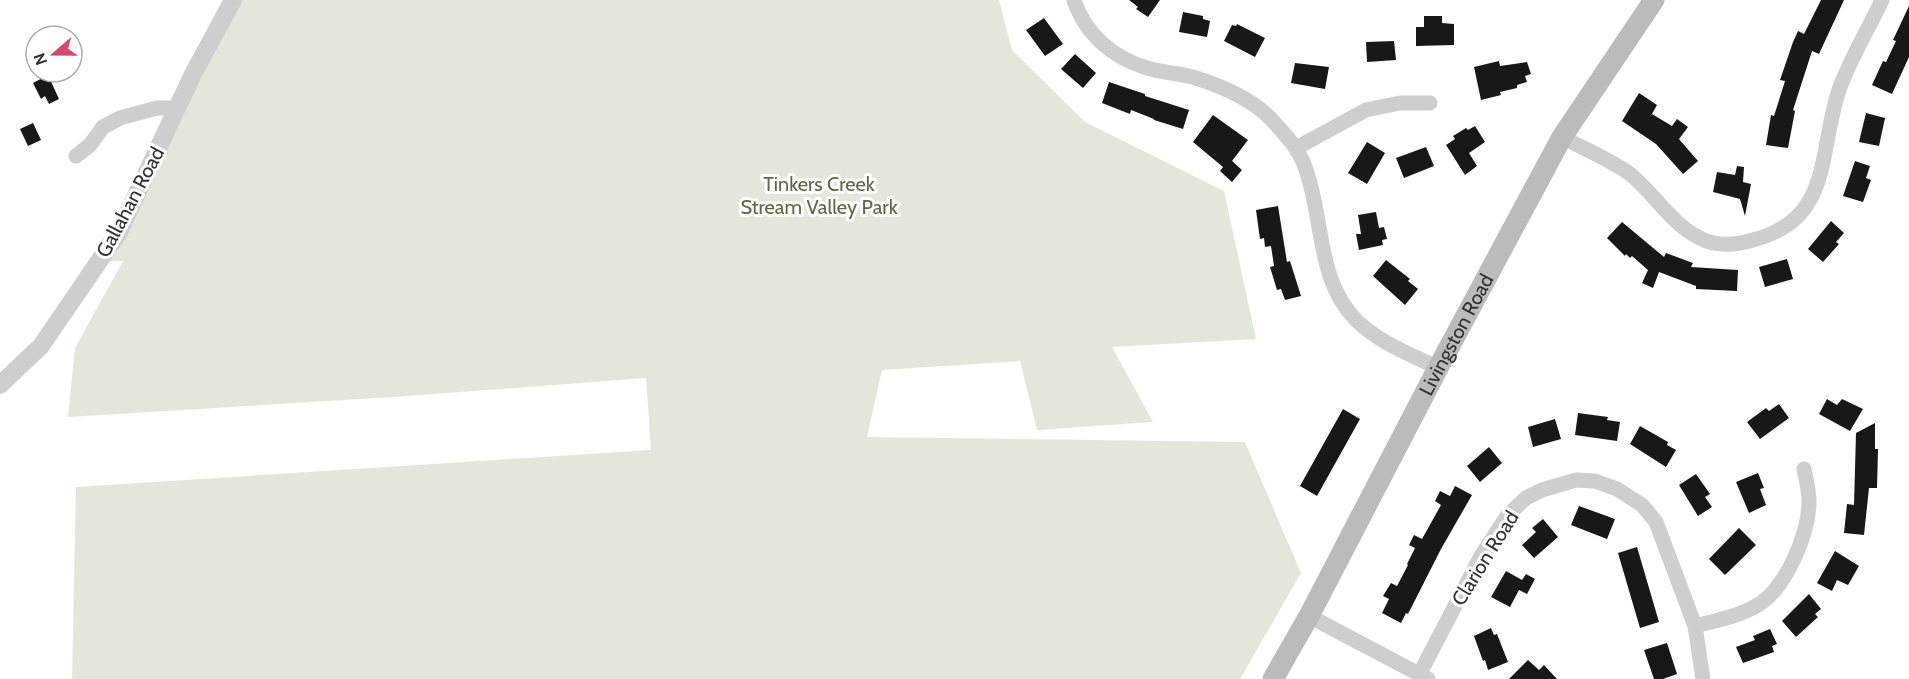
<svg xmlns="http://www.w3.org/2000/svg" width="1909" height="679" viewBox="0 0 1909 679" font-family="Cabin,sans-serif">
<rect width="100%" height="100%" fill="#fff"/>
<polygon fill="#e3e7db" points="239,0 999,0 1012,50 1085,122 1224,191 1256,339 1112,347 1153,422 1037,430 1020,361 882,370 867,437 1245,442 1301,573 1240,679 72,679 76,487 651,450 646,378 394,397 68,417 75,348 123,261 107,261"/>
<g fill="#181818">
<polygon points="1129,0 1160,0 1148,17 1136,9 1138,7"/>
<polygon points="1821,0 1844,0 1819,54 1812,51 1793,110 1795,111 1788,148 1766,145 1771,115 1774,116 1785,81 1780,80 1793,42 1798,31 1804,34"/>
<polygon points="1909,6 1909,57 1892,94 1872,85 1883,61 1886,62 1896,41 1893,40"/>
<polygon points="1183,12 1203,16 1203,19 1210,21 1207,37 1179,32"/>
<polygon points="1424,16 1442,16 1442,23 1454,24 1454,45 1416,46 1416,27 1424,27"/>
<polygon points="1044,18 1063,44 1045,56 1026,30"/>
<polygon points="1237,24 1265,38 1255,57 1224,41 1232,25 1236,26"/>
<polygon points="1394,41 1396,60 1367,62 1366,42"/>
<polygon points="1075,54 1096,73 1083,88 1061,69"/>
<polygon points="1499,61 1500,66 1527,62 1531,74 1525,76 1527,82 1517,85 1517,88 1500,92 1501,95 1481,100 1474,67"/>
<polygon points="1295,63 1329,67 1325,89 1291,83"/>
<polygon points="48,75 59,99 49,104 45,96 41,99 33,83"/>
<polygon points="1109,82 1145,94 1145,96 1189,110 1183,129 1154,120 1154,119 1131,110 1130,114 1102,103"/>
<polygon points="1639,93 1657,105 1652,114 1672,126 1677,119 1688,127 1679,139 1698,161 1683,174 1656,144 1622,121"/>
<polygon points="1866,113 1885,118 1879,146 1859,142"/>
<polygon points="1213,115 1248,140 1232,161 1242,170 1232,182 1220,171 1223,167 1193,142"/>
<polygon points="33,123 41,140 28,146 20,129"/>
<polygon points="1475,126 1485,142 1469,153 1477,166 1465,175 1446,145 1455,139 1453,136 1466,128 1468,130"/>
<polygon points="1367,142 1385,153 1367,184 1348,173"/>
<polygon points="1426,147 1434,166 1404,178 1396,158"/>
<polygon points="1855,161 1870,166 1866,178 1871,180 1863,202 1843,196"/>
<polygon points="1737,166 1744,167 1743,182 1751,184 1745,216 1740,199 1713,192 1717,172 1735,175"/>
<polygon points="1278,206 1287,262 1290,261 1301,296 1285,300 1281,289 1277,290 1270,267 1274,266 1271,246 1265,247 1264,238 1260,239 1256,210"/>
<polygon points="1376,212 1379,228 1384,227 1387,239 1382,240 1383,245 1359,250 1356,234 1361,234 1358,215"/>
<polygon points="1831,221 1844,233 1836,242 1839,244 1823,262 1808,249"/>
<polygon points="1622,222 1664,257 1666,253 1693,263 1691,267 1738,270 1737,291 1696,289 1696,286 1659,272 1653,288 1642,283 1648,270 1632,256 1630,258 1626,254 1625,256 1607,238"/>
<polygon points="1787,259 1793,279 1765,287 1759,267"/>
<polygon points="1386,260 1410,279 1408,281 1418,289 1405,305 1373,276"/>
<polygon points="1827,399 1837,405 1842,399 1863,409 1850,431 1819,414"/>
<polygon points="1779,404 1789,418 1760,439 1747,422 1766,408 1769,411"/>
<polygon points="1343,409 1360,419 1317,496 1300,486"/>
<polygon points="1578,413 1608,417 1607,420 1620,422 1617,441 1575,435"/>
<polygon points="1555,419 1561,439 1533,447 1528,427"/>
<polygon points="1875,423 1875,449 1878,449 1877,488 1869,488 1864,535 1844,533 1847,504 1854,505 1856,433"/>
<polygon points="1640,426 1668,442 1667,445 1676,450 1666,467 1630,444"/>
<polygon points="1489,447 1502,463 1480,482 1467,466"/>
<polygon points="1758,473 1764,488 1760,489 1766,505 1749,513 1736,482"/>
<polygon points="1696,474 1710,494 1705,497 1712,507 1698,516 1679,485"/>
<polygon points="1455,486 1472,495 1441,549 1408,614 1406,613 1401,623 1382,613 1389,599 1383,596 1391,583 1397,586 1408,565 1407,564 1415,548 1409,545 1414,535 1422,539 1441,505 1435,501 1440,491 1450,496"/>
<polygon points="1579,506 1615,519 1607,539 1571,525"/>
<polygon points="1543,519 1558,537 1534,558 1522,545 1536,532 1532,528"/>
<polygon points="1739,528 1756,545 1725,575 1709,559"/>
<polygon points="1637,547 1659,622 1640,628 1618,553"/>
<polygon points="1835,551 1859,566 1848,585 1837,580 1832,591 1817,583"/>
<polygon points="1506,571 1522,580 1526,574 1535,579 1527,594 1519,590 1510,607 1491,597"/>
<polygon points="1809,594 1821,609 1815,614 1818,617 1796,637 1782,621"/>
<polygon points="1491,628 1494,635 1497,634 1508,662 1488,670 1485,660 1483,661 1474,636"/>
<polygon points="1770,629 1777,644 1772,646 1774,652 1743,663 1736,647 1755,640 1753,636"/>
<polygon points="1667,643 1677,674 1663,679 1654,679 1644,650"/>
<polygon points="1528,660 1539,670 1544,665 1557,679 1509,679"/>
</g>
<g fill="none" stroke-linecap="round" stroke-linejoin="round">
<g stroke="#cecece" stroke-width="15">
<path d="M1074 0C1085 34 1113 58 1147 68 1163 73 1180 73 1196 78 1221 86 1253 100 1271 119 1284 133 1299 149 1305 167 1324 217 1316 280 1356 320 1378 342 1410 354 1438 368"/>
<path d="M1562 137C1584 149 1609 159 1630 174 1655 194 1671 224 1700 238 1716 247 1736 245 1753 240 1833 220 1818 152 1839 90 1850 59 1868 30 1882 0"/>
<polyline points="1296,148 1366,110 1400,103 1430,103"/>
<polyline points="76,156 90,145 103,127 120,118 157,108 177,108"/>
<polyline points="1309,616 1428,679"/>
<path d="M1695 626C1717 620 1742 616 1761 603 1787 585 1809 533 1809 501 1809 490 1806 479 1804 469"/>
<polyline points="1419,675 1481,556 1507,516 1526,498 1542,490 1576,480 1595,481 1617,489 1642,505 1656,522 1695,626 1703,679"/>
</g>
<polyline stroke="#cecece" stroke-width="18" points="0,385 41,346 119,232 192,76 233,0"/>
<path stroke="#bbb" stroke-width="21" id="s1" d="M1273 679 1309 616 1438 368 1562 137 1654 0"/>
</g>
<g text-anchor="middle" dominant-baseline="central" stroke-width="6" stroke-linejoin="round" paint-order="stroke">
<g font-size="20" fill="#5c6843" stroke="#fff">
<text x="819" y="184">Tinkers Creek<tspan x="819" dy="23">Stream Valley Park</tspan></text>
</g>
<g font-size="20" fill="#313131" stroke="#fff">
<text transform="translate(130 202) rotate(-62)">Gallahan Road</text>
<text stroke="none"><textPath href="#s1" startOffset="390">Livingston Road</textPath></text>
<text transform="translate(1485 558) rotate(-58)">Clarion Road</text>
</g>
</g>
<g transform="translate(54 54) rotate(250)"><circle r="28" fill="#ffffff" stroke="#adadad" stroke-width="1.5"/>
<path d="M0-4.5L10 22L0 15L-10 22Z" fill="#d24a6e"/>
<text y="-9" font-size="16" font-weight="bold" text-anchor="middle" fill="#313131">N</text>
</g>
</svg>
